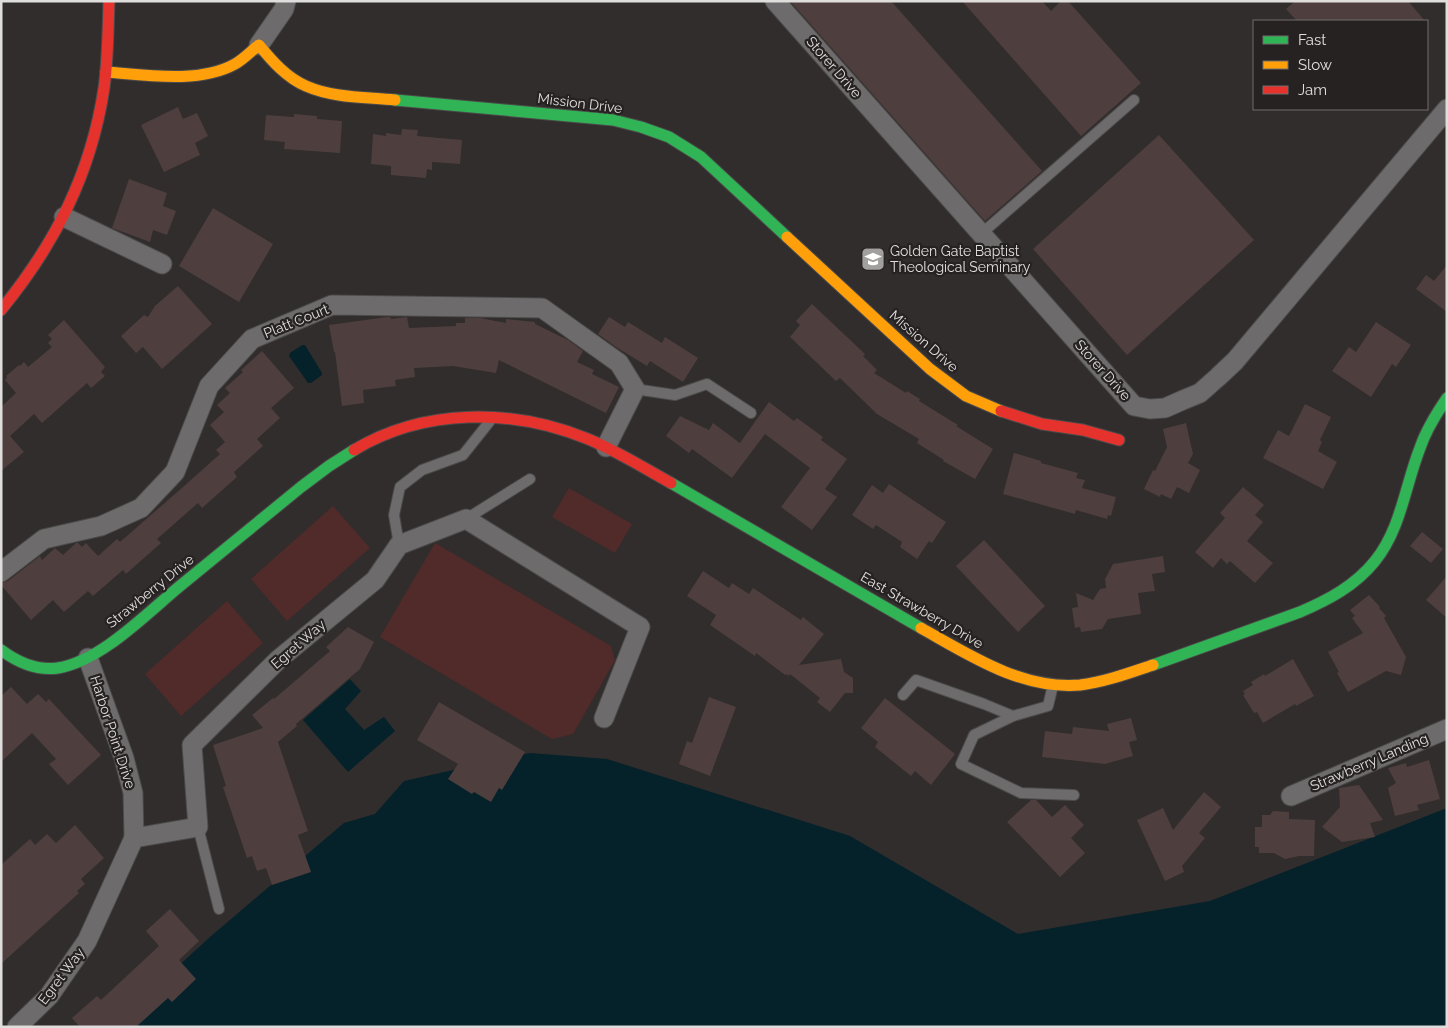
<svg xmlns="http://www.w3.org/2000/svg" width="1448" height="1028" viewBox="0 0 1448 1028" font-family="Raleway,sans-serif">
<rect width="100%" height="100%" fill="#302d2c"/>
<g fill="#502b29">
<polygon points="569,488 632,524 615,553 552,517"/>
<polygon points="333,506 370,548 287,621 251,579"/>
<polygon points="435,543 611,646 615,660 573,734 552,739 380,637"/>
<polygon points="227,601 263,643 181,716 145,674"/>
</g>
<g fill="#052129">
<polygon points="302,345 305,345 322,373 322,375 311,383 308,383 289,356 290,353"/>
<polygon points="350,679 361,691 345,709 364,730 384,717 395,731 348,772 303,720"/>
<polygon points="530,753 607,759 850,836 1018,934 1210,901 1447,808 1447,1024 1438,1027 112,1027 210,937 344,823 375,814 404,781"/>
</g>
<g fill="#4e3f3e">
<polygon points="790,1 891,1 1042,171 985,221"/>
<polygon points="962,1 1042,1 1051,11 1061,1 1068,1 1141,83 1081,136"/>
<polygon points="1295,1 1408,1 1425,21 1297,21 1286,9"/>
<polygon points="178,107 183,119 197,113 208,136 195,143 200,155 164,172 141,125"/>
<polygon points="294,114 317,116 317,119 342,121 340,153 284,149 285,142 264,140 266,115 294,117"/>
<polygon points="402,129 418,130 417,136 462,140 460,164 432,162 432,170 427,169 426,178 391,175 391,166 371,164 373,134 386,136 386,133 401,135"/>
<polygon points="1159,135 1254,240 1127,355 1033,249"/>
<polygon points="129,179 167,193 163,206 176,211 167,235 153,230 150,242 112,228"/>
<polygon points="213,208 273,244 239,302 179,266"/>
<polygon points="1447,265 1447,312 1416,289 1426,275 1434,281"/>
<polygon points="178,286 212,324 162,369 143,347 136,353 121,336 144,315 148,317 155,306"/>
<polygon points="812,304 865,354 863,356 877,370 874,373 906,393 907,391 920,399 919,401 958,425 956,426 993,449 975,479 943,461 944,460 917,443 919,439 877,414 840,378 836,381 790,337 800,325 796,321"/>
<polygon points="387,317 390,317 391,319 407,317 409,328 456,326 456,323 465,323 465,318 480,318 506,323 506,319 535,322 535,324 568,340 583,351 577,362 594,370 592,374 619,387 606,413 499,360 496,373 453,366 414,368 415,377 395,380 396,386 363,390 364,403 342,406 335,352 334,352 329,325"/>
<polygon points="609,317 625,327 628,322 662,343 665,337 698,358 683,382 650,361 647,366 616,347 598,334"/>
<polygon points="64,320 105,367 101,372 105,376 91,388 87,383 42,423 34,414 10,436 24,452 1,471 1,407 16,393 5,380 7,377 6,376 19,365 20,366 24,362 28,367 52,347 48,343 52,339 48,335"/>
<polygon points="1376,322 1411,345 1396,367 1392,364 1371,397 1332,371 1349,347 1356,352"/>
<polygon points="262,351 294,388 271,408 280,418 257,439 263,446 234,472 237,477 202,508 198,503 157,539 161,543 126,574 123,570 93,596 88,591 64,612 53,600 31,620 1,585 1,583 8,581 40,556 42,560 55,548 63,555 76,543 78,543 82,547 86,543 98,556 117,539 120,542 183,487 220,454 216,450 225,442 210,425 224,412 217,405 230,393 225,388 243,372 241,370"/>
<polygon points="769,402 794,421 797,418 823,437 821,440 847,459 825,489 837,497 812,530 781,507 810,468 765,434 732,478 692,449 689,453 666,436 680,416 709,430 713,423 740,443"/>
<polygon points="1305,404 1331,417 1320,440 1322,442 1318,451 1337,462 1323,489 1263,458 1278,430 1289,436"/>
<polygon points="1186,423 1193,454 1188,463 1200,470 1189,493 1177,487 1171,499 1161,494 1160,497 1144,489 1153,470 1155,471 1167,447 1163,429"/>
<polygon points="1014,453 1041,461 1041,463 1078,473 1076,478 1085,480 1082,488 1116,497 1111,516 1108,515 1107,519 1076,510 1075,514 1003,494"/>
<polygon points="889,484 946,522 932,543 929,541 917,559 900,547 902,542 876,525 873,529 852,515 872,485 883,493"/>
<polygon points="1243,487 1264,505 1255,515 1263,522 1247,541 1273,563 1255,583 1230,561 1227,564 1221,558 1213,568 1195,552 1225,518 1220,513"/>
<polygon points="1422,532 1443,549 1431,563 1410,546"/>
<polygon points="984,540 1045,606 1018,632 956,566"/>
<polygon points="1163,556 1165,572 1152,574 1155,591 1138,593 1141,614 1108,619 1102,629 1081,632 1080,627 1075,628 1072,608 1078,607 1076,593 1093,600 1100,589 1106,588 1105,579 1113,564"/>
<polygon points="703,571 729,588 732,583 749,594 753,588 801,620 803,617 824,634 799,665 841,659 844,672 853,678 853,693 845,693 830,712 817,702 820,698 790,674 789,676 786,674 785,675 756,653 755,656 710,625 716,615 687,596"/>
<polygon points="1447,576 1447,618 1426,600"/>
<polygon points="1369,595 1380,607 1379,608 1386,616 1384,618 1406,657 1401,675 1386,671 1348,692 1337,673 1339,672 1328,652 1363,633 1352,618 1355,616 1350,610"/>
<polygon points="348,627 374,642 360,669 296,724 297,726 278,742 308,831 298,835 311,872 272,885 266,868 257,871 252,856 247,858 223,787 226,786 213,745 263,728 252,715 273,698 274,699 330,651 326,647"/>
<polygon points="1293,659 1314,696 1296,706 1295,704 1263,723 1257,712 1254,713 1243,695 1245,694 1243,691 1253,685 1251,682 1264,674 1265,676"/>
<polygon points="11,687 27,704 38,694 46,702 49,699 101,755 68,785 49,764 56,759 32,733 1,762 1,696"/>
<polygon points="709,697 736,707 710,776 679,764 687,741 692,743"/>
<polygon points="885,698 955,754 931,785 915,771 911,776 875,747 878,742 861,728"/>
<polygon points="439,702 525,752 502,790 499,788 491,802 474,792 472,794 448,779 458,764 417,740"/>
<polygon points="1131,718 1137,740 1129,742 1133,756 1105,764 1042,757 1045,731 1072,734 1073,727 1109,731 1107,724"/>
<polygon points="1429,760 1440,799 1417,805 1419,810 1395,816 1388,788 1396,783 1388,768 1406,763 1407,767"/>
<polygon points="1359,785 1383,820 1370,823 1375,837 1342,842 1322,827 1340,807 1339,788"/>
<polygon points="1204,792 1221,807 1199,833 1205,838 1182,866 1184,872 1165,881 1137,820 1163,808 1173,830"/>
<polygon points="1031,800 1036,800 1052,817 1065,805 1084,825 1071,838 1085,853 1060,877 1007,822"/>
<polygon points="1273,811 1289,812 1289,819 1315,820 1314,856 1299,856 1285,859 1274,853 1259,853 1259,847 1255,847 1255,827 1262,827 1262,815 1270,815"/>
<polygon points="75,825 104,858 81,879 85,884 77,891 79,893 1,964 1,865 30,839 35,845 47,834 56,843"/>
<polygon points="170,909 199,941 179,960 196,979 172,1002 168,998 136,1027 80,1027 72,1018 97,996 101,1000 159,946 146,931"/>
</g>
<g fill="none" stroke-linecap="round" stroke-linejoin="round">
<g stroke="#4c4a4a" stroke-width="12">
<g id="lane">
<polyline points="981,234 1134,100"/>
<polyline points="635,389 675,395 707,384 751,413"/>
<polyline points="466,519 530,479"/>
<polyline points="399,545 394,515 400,487 422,470 463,455 490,421"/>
<polyline points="903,695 916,680 984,704 1013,716 1048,706 1053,685"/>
<polyline points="1013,716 974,735 961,764 1021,793 1074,795"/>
<polyline points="198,827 219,909"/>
</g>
</g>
<g stroke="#4c4a4a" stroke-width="21">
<g id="street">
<polyline points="775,1 1134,406 1150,409 1165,408 1183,400 1200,393 1218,377 1235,361 1447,109"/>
<polyline points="259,45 284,9 286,1"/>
<polyline points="64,217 162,264"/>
<polyline points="1,572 44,539 101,526 141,508 175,472 209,386 252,339 332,305 542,308 619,363 635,389 606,447"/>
<polyline points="88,658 124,758 133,793 134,838"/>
<polyline points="1291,796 1447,729"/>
<polyline points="17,1027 49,996 87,941 134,838 198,827 192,745 279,659 375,580 399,545 466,519 640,627 604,718"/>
</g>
</g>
<g stroke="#4c4a4a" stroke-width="13">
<g id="fast">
<polyline points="395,100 613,120 641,127 669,137 701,157 787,237"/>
<polyline points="671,483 921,628"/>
<path d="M1 650C17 662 37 671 58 668 101 661 146 614 180 586 220 553 261 520 301 487L329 466 354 450"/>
<path d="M1153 665 1300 612C1328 600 1355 586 1375 561 1401 529 1405 486 1420 448 1426 430 1436 414 1447 398"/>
</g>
</g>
<g stroke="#4c4a4a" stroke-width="13">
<g id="slow">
<path d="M106 72C145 75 199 84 235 64 244 59 251 51 259 45 272 61 287 78 306 86 333 98 365 97 395 100"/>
<polyline points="787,237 930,369 966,396 1001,411"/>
<path d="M921 628C969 655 1022 690 1080 685 1105 682 1129 673 1153 665"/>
</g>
</g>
<g stroke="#4c4a4a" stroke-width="13">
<g id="jam">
<path d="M1 310C55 244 91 174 104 88 108 60 108 30 109 1"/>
<polyline points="1001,411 1042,424 1083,430 1119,440"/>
<path d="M354 450C424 408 513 408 588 439 617 451 644 468 671 483"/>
</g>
</g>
<use href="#lane" stroke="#6d6b6b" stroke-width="10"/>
<use href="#street" stroke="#6d6b6b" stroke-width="19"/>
<use href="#fast" stroke="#30b455" stroke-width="11"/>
<use href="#slow" stroke="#ff9f0a" stroke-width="11"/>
<use href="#jam" stroke="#e5322d" stroke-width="11"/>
</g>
<defs>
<g id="university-square" transform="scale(1.25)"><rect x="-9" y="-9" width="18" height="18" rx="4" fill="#a29f9f" stroke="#272222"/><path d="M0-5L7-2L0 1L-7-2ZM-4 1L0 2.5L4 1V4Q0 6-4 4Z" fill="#fff"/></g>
</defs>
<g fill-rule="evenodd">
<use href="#university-square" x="873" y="259"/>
</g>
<g text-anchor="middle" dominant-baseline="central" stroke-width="4.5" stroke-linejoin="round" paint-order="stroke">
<g font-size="14" fill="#e0dddd" stroke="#272222">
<text transform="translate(834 67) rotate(49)">Storer Drive</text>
<text transform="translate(580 103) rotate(7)">Mission Drive</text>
<text transform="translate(296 321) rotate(-22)">Platt Court</text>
<text transform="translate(924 341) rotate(41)">Mission Drive</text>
<text transform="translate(1103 370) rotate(48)">Storer Drive</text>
<text transform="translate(150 591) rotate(-39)">Strawberry Drive</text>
<text transform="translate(922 610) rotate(30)">East Strawberry Drive</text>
<text transform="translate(298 644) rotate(-41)">Egret Way</text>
<text transform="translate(113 732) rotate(72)">Harbor Point Drive</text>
<text transform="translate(1369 762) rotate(-23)">Strawberry Landing</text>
<text transform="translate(61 976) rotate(-53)">Egret Way</text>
</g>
<g font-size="14" fill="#e0dddd" stroke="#272222" text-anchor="start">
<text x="890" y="251">Golden Gate Baptist<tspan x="890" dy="16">Theological Seminary</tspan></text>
</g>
</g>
<rect width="1448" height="1028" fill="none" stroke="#e0dddd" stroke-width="5"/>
<rect x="1253" y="20" width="175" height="90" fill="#272222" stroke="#716d6d"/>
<rect x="1263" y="36" width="25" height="8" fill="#30b455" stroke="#716d6d"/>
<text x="1298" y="45" font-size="15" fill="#e0dddd">Fast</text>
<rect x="1263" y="61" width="25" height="8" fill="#ff9f0a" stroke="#716d6d"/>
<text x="1298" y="70" font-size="15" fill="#e0dddd">Slow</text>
<rect x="1263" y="86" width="25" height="8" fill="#e5322d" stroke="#716d6d"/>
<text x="1298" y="95" font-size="15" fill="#e0dddd">Jam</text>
</svg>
